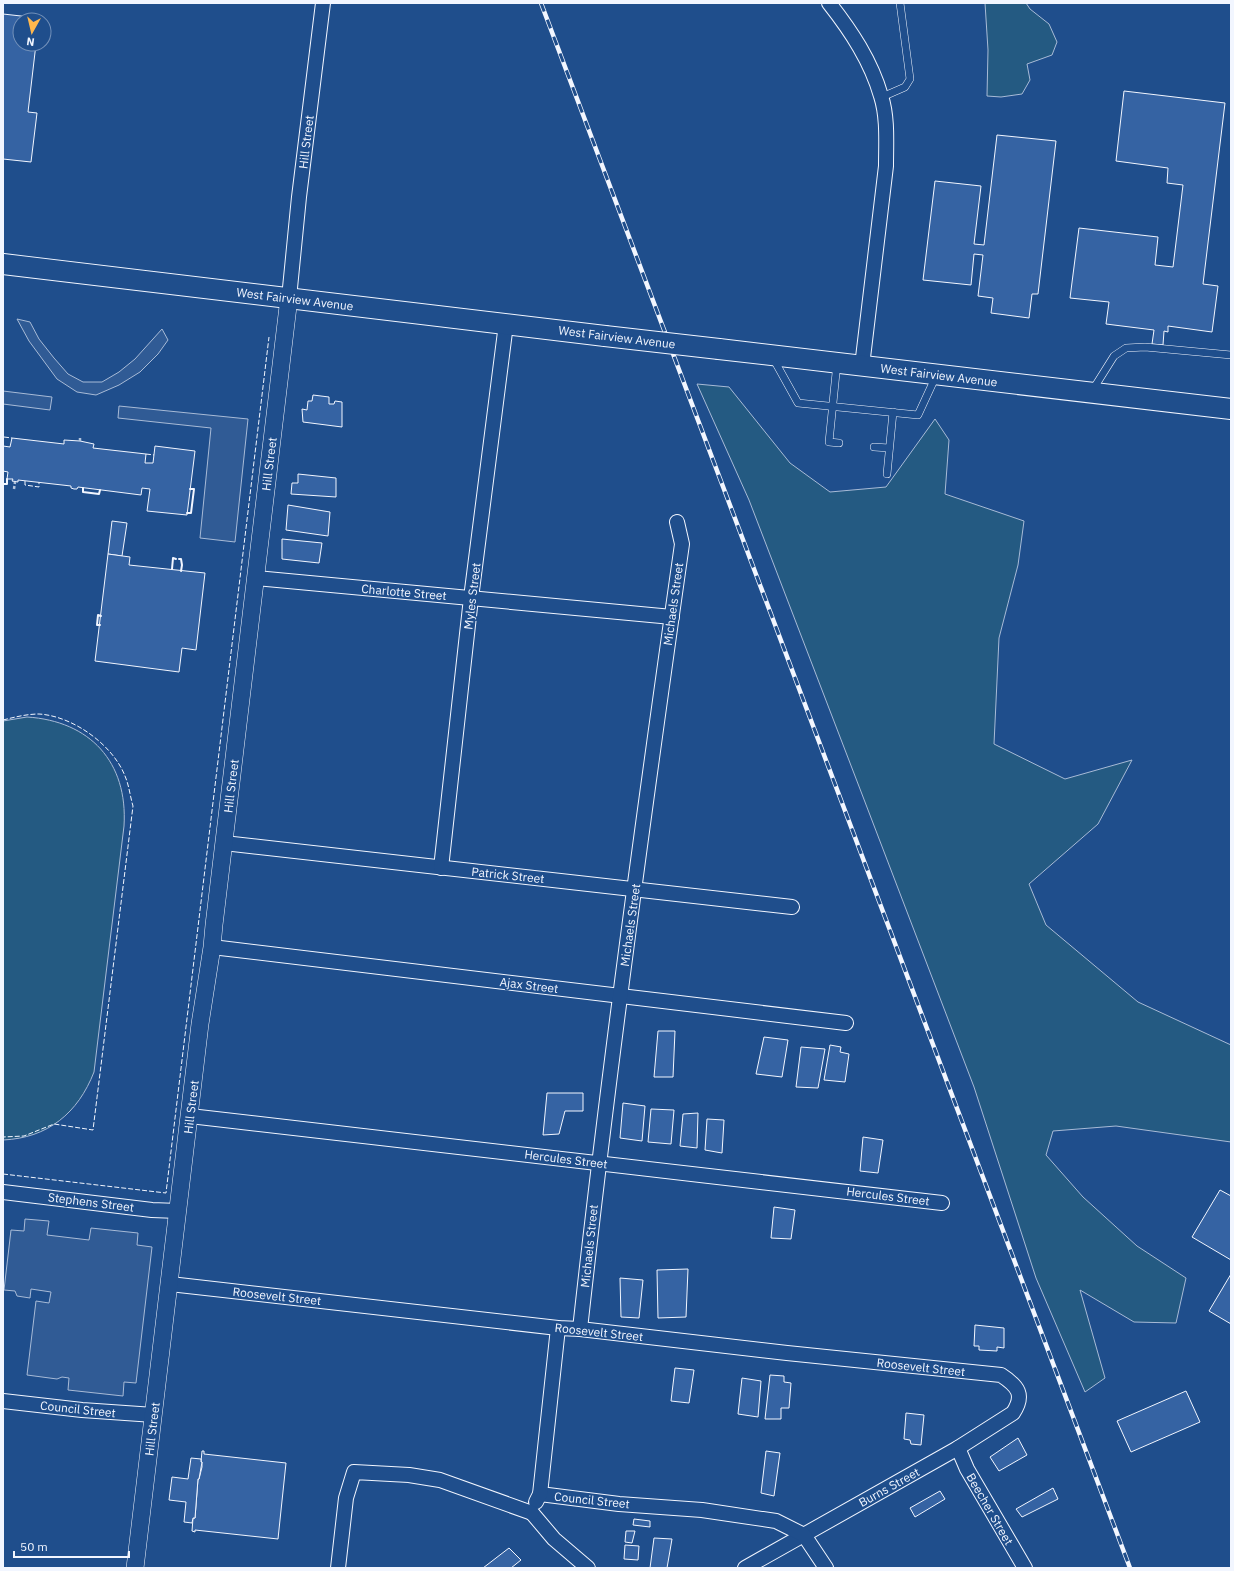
<svg xmlns="http://www.w3.org/2000/svg" width="1234" height="1571" viewBox="0 0 1234 1571" font-family="'IBM Plex Sans',sans-serif">
<rect width="100%" height="100%" fill="#1f4e8c"/>
<g fill="#245a82" stroke="#a8bbd7">
<polygon points="985,3 1026,3 1030,9 1049,24 1057,42 1052,55 1027,64 1030,80 1022,94 1001,97 987,96 988,50"/>
<polygon points="697,384 729,387 790,463 830,492 886,487 935,419 949,440 945,494 1024,521 1018,565 999,638 994,744 1065,779 1132,760 1098,824 1029,884 1046,925 1138,1002 1231,1045 1231,1142 1116,1126 1053,1131 1046,1155 1083,1197 1137,1246 1186,1278 1176,1323 1134,1322 1080,1290 1105,1378 1085,1392 1036,1278 974,1087 860,789 749,500"/>
<path d="M27 717C90 721 128 762 124 826L94 1072C78 1113 48 1138 3 1140V721Z"/>
</g>
<g fill="#305b95" stroke="#a8bbd7">
<polygon points="17,319 30,322 39,339 54,358 68,374 83,382 102,382 119,372 135,359 162,329 168,340 158,354 140,372 119,385 96,395 77,392 57,379 29,341"/>
<polygon points="3,391 52,397 50,410 3,404"/>
<polygon points="119,406 248,419 235,542 200,538 211,428 118,418"/>
<polygon points="25,1219 49,1221 47,1235 89,1240 91,1228 138,1233 137,1245 152,1247 136,1383 124,1382 123,1396 68,1390 69,1378 62,1377 57,1379 27,1375 36,1301 49,1303 51,1292 31,1289 30,1298 17,1296 15,1291 4,1290 11,1230 24,1231"/>
</g>
<g fill="#3563a3" stroke="#f2f6ff">
<polygon points="3,14 39,18 39,20 20,20 20,44 36,44 28,112 37,113 31,162 3,159"/>
<polygon points="1124,91 1225,103 1203,284 1218,286 1212,332 1168,326 1168,332 1164,331 1163,345 1152,344 1154,330 1106,324 1109,302 1070,298 1079,228 1158,237 1155,265 1173,267 1183,185 1167,183 1168,168 1116,161"/>
<polygon points="997,135 1056,141 1038,294 1032,294 1029,318 991,313 993,298 978,296 983,255 974,254 971,285 923,280 935,181 981,186 974,244 984,245"/>
<polygon points="313,395 329,397 329,404 334,404 335,401 342,402 342,427 303,422 302,409 307,410 308,401 312,401"/>
<polygon points="12,438 64,444 64,440 80,441 94,444 93,448 146,454 145,463 153,463 155,446 195,451 187,515 147,511 150,489 142,488 141,495 78,487 77,489 74,489 71,488 71,486 18,480 18,482 12,481 13,479 7,479 8,472 3,471 3,446 10,447"/>
<polygon points="298,474 336,478 336,497 291,494 292,483 298,483"/>
<polygon points="288,505 330,512 328,536 286,530"/>
<polygon points="112,521 127,523 122,556 108,554"/>
<polygon points="282,539 322,543 319,563 282,559"/>
<polygon points="108,554 130,557 129,565 205,573 196,650 182,648 179,672 95,661"/>
<polygon points="658,1031 675,1031 673,1077 654,1077"/>
<polygon points="764,1037 788,1040 782,1077 756,1074"/>
<polygon points="830,1045 841,1047 840,1052 849,1054 845,1082 824,1080"/>
<polygon points="801,1047 825,1049 818,1088 796,1087"/>
<polygon points="547,1093 583,1093 583,1111 565,1111 559,1134 543,1135"/>
<polygon points="623,1103 645,1106 642,1141 620,1138"/>
<polygon points="651,1109 674,1110 671,1144 648,1142"/>
<polygon points="698,1113 697,1148 680,1146 683,1114"/>
<polygon points="707,1119 724,1120 722,1153 705,1150"/>
<polygon points="863,1137 883,1140 878,1173 860,1171"/>
<polygon points="1220,1190 1231,1196 1231,1260 1192,1237"/>
<polygon points="774,1207 795,1210 791,1239 771,1238"/>
<polygon points="688,1269 686,1317 658,1318 657,1270"/>
<polygon points="1231,1274 1231,1324 1209,1311"/>
<polygon points="620,1278 643,1280 639,1318 621,1317"/>
<polygon points="975,1325 1004,1328 1004,1348 997,1347 997,1351 979,1350 979,1346 974,1346"/>
<polygon points="675,1368 694,1370 689,1403 671,1401"/>
<polygon points="770,1375 784,1376 784,1382 791,1383 789,1408 781,1408 781,1419 765,1419"/>
<polygon points="742,1378 761,1381 758,1417 738,1414"/>
<polygon points="1186,1391 1200,1422 1131,1452 1117,1421"/>
<polygon points="906,1413 924,1415 921,1445 911,1444 910,1440 904,1439"/>
<polygon points="1018,1438 1027,1455 999,1471 990,1457"/>
<polygon points="202,1451 204,1451 204,1454 286,1463 278,1539 195,1530 195,1532 192,1531 193,1518 195,1518 198,1479 199,1479 202,1467 202,1462 201,1462"/>
<polygon points="766,1451 780,1453 774,1496 761,1493"/>
<polygon points="191,1458 201,1459 201,1462 202,1462 199,1479 198,1479 195,1518 193,1518 192,1523 184,1522 186,1502 169,1500 172,1477 188,1479"/>
<polygon points="1053,1488 1058,1499 1022,1517 1016,1509"/>
<polygon points="940,1491 945,1499 915,1517 910,1508"/>
<polygon points="634,1519 650,1521 650,1527 633,1525"/>
<polygon points="626,1531 635,1531 632,1543 625,1542"/>
<polygon points="654,1538 672,1539 667,1568 650,1568"/>
<polygon points="625,1545 639,1546 638,1560 624,1559"/>
<polygon points="509,1548 521,1560 511,1568 483,1568"/>
</g>
<g fill="none" stroke-linecap="round" stroke-linejoin="round">
<g stroke="#f2f6ff" stroke-width="8">
<g id="service">
<polyline points="882,97 905,87 910,79 900,3"/>
<polyline points="773,358 798,403 918,415 936,376"/>
<polyline points="837,363 829,442 839,443"/>
<polyline points="1092,391 1114,356 1126,348 1145,347 1231,355"/>
<polyline points="874,447 889,448"/>
<polyline points="887,474 893,412"/>
</g>
</g>
<g stroke="#f2f6ff" stroke-width="16">
<g id="minor">
<path d="M829 3C851 31 871 61 881 96 888 118 886 143 886 166L862 366"/>
<polyline points="289,298 299,197 323,3"/>
<polyline points="256,578 672,617"/>
<polyline points="224,843 792,907"/>
<polyline points="441,868 471,598 506,324"/>
<polyline points="212,947 846,1023"/>
<polyline points="190,1116 942,1203"/>
<polyline points="3,1192 152,1210 178,1211"/>
<path d="M170 1284 558 1328 580 1329 787 1353 1001 1375C1018 1386 1025 1395 1013 1413L958 1448 745 1568"/>
<path d="M580 1329C609 1066 645 805 682 544L677 522"/>
<polyline points="3,1401 82,1410 154,1415"/>
<polyline points="958,1448 967,1469 1025,1568"/>
<polyline points="540,1494 619,1504 702,1510 776,1521 804,1535 826,1568"/>
<polyline points="536,1502 540,1494 558,1328"/>
<polyline points="532,1513 554,1539 588,1568"/>
<polyline points="338,1568 346,1498 354,1472 409,1475 440,1480 532,1513"/>
</g>
</g>
<g stroke="#f2f6ff" stroke-width="18">
<polyline id="tertiary" points="135,1568 200,1024 212,947 214,925 289,298"/>
</g>
<g stroke="#f2f6ff" stroke-width="22">
<g id="secondary">
<polyline points="3,264 605,336"/>
<polyline points="719,349 1231,409"/>
</g>
</g>
<g stroke="#b3c4dc" stroke-width="2.5" stroke-dasharray="3 2" stroke-linecap="butt">
<polyline points="80,441 80,436"/>
<polyline points="14,489 15,482"/>
</g>
<use href="#service" stroke="#1f4e8c" stroke-width="7"/>
<use href="#minor" stroke="#1f4e8c" stroke-width="14"/>
<use href="#tertiary" stroke="#1f4e8c" stroke-width="17"/>
<use href="#secondary" stroke="#1f4e8c" stroke-width="20"/>
<g stroke="#f2f6ff" stroke-width="4.5">
<polyline id="rail" points="541,3 1130,1568"/>
</g>
<use href="#rail" stroke="#1f4e8c" stroke-width="3" stroke-dasharray="9" stroke-linecap="butt"/>
<g stroke="#f2f6ff" stroke-width="22" stroke-linecap="butt">
<polyline id="secondary-bridge" points="605,336 719,349"/>
</g>
<use href="#secondary-bridge" stroke="#1f4e8c" stroke-width="20"/>
<g stroke="#f2f6ff" stroke-width="1" stroke-dasharray="5 2" stroke-linecap="butt">
<polyline points="4,437 12,438"/>
<polyline points="146,454 154,455"/>
<polyline points="25,481 25,485 39,487 39,482"/>
<path d="M3 720C15 717 27 714 39 714 73 716 113 745 125 776 129 785 130 796 133 806L93 1130 54 1124 24 1136 3 1137"/>
<polyline points="3,1174 166,1193 269,337"/>
</g>
<g stroke="#f2f6ff" stroke-width="2">
<polyline points="3,484 7,484 7,479"/>
<polyline points="83,488 83,492 99,494 100,490"/>
<polyline points="187,513 191,513 194,489 190,489"/>
<polyline points="179,559 181,559 182,565 181,571"/>
<polyline points="172,569 173,558 176,559"/>
<polyline points="100,625 97,625 98,615 101,616"/>
</g>
</g>
<g text-anchor="middle" dominant-baseline="central" stroke-width="3" stroke-linejoin="round" paint-order="stroke">
<g font-size="12" fill="#f2f6ff" stroke="#1f4e8c">
<text transform="translate(306 142) rotate(-83)">Hill Street</text>
<text transform="translate(295 299) rotate(7)">West Fairview Avenue</text>
<text transform="translate(617 337) rotate(7)">West Fairview Avenue</text>
<text transform="translate(939 375) rotate(7)">West Fairview Avenue</text>
<text transform="translate(269 464) rotate(-83)">Hill Street</text>
<text transform="translate(404 592) rotate(5)">Charlotte Street</text>
<text transform="translate(472 596) rotate(-83)">Myles Street</text>
<text transform="translate(673 604) rotate(-82)">Michaels Street</text>
<text transform="translate(231 786) rotate(-83)">Hill Street</text>
<text transform="translate(508 875) rotate(6)">Patrick Street</text>
<text transform="translate(630 925) rotate(-82)">Michaels Street</text>
<text transform="translate(529 985) rotate(7)">Ajax Street</text>
<text transform="translate(191 1107) rotate(-83)">Hill Street</text>
<text transform="translate(566 1159) rotate(7)">Hercules Street</text>
<text transform="translate(888 1196) rotate(7)">Hercules Street</text>
<text transform="translate(91 1202) rotate(7)">Stephens Street</text>
<text transform="translate(589 1246) rotate(-84)">Michaels Street</text>
<text transform="translate(277 1296) rotate(6)">Roosevelt Street</text>
<text transform="translate(599 1332) rotate(6)">Roosevelt Street</text>
<text transform="translate(921 1367) rotate(6)">Roosevelt Street</text>
<text transform="translate(78 1409) rotate(6)">Council Street</text>
<text transform="translate(152 1429) rotate(-83)">Hill Street</text>
<text transform="translate(889 1487) rotate(-29)">Burns Street</text>
<text transform="translate(592 1500) rotate(6)">Council Street</text>
<text transform="translate(990 1509) rotate(60)">Beecher Street</text>
</g>
</g>
<rect width="1234" height="1571" fill="none" stroke="#f2f6ff" stroke-width="8"/>
<g transform="translate(32 32) rotate(188)"><circle r="19" fill="#1f4e8c" stroke="#7391ba"/>
<path d="M0-3L7 15L0 10L-7 15Z" fill="#ffb74d"/>
<text y="-6" font-size="11" font-weight="bold" text-anchor="middle" fill="#f2f6ff">N</text>
</g>
<path d="M14 1551v6h115v-6" fill="none" stroke="#f2f6ff" stroke-width="2"/>
<text x="20" y="1551" font-size="12" fill="#f2f6ff" stroke="#1f4e8c" stroke-width="3" paint-order="stroke">50 m</text>
</svg>
